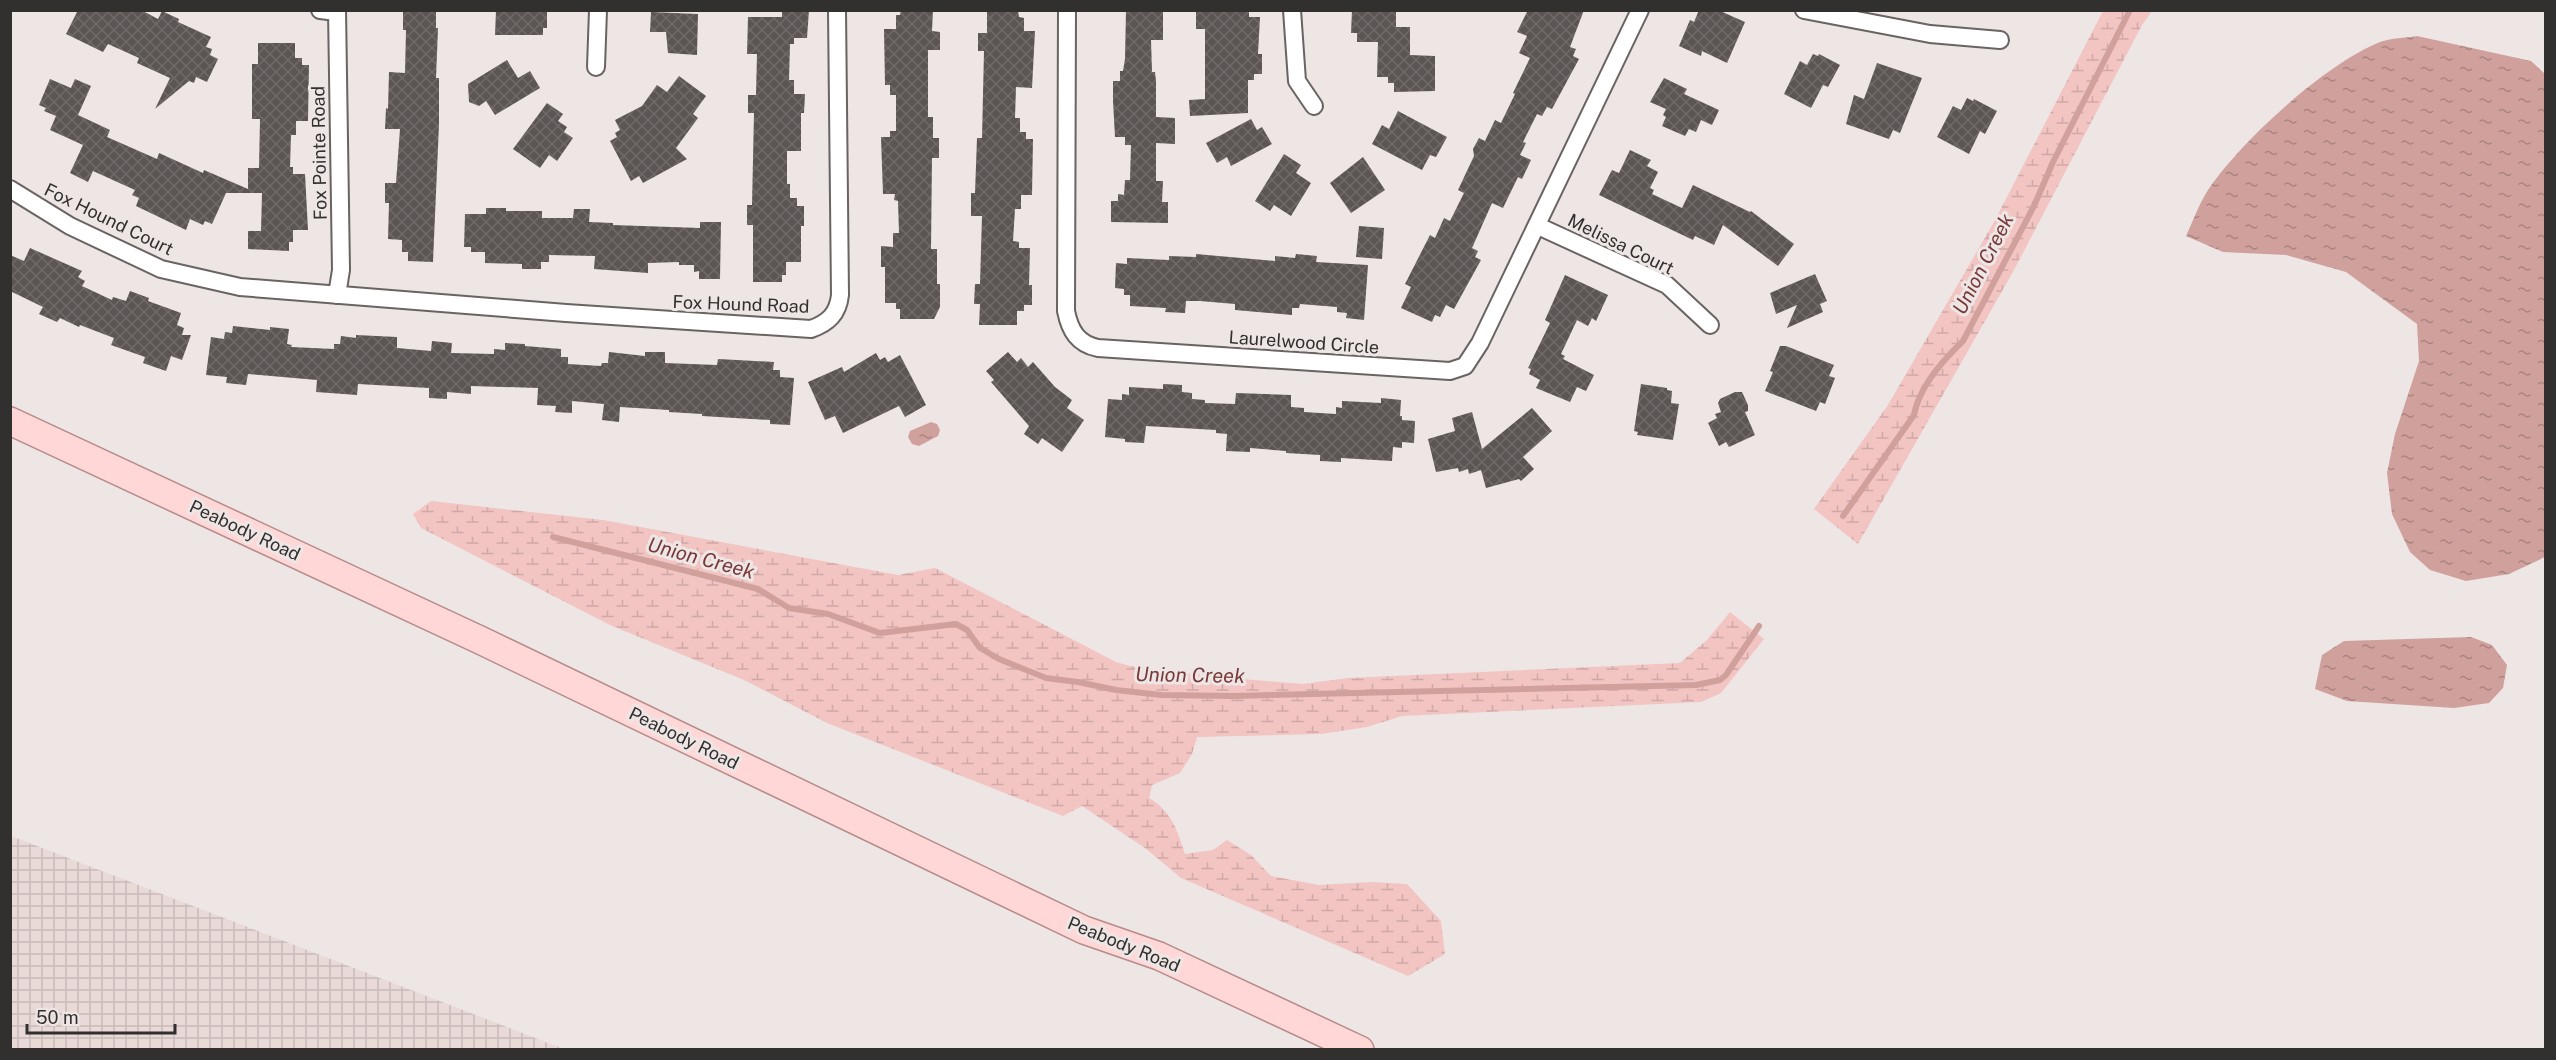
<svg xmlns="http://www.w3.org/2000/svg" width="2556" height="1060" viewBox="0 0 2556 1060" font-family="'Public Sans',sans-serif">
<defs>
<pattern id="industrial-grid" width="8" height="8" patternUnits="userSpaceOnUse" patternTransform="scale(1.5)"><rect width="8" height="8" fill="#e9d9d7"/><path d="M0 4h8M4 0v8" fill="none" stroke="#c8bbb9"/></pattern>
<pattern id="wetland-marsh" width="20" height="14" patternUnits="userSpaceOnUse" patternTransform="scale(1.5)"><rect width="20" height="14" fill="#f2c4c2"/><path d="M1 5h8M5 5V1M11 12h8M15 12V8" fill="none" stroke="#d0a9a7"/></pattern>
<pattern id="water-ripples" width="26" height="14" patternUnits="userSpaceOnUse" patternTransform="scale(1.5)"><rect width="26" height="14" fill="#d0a09d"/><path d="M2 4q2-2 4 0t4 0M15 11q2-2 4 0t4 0" fill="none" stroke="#a98380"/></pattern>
<pattern id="building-cross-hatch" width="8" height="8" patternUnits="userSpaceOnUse" patternTransform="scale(1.5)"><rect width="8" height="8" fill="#5b5554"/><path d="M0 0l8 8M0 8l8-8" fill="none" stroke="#706b6a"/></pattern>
</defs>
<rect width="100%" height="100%" fill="#ede6e5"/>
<polygon fill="url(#industrial-grid)" points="10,836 11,836 564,1049 11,1049"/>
<g fill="url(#wetland-marsh)">
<polygon points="2103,11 2152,11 2142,25 2014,270 1858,544 1814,509 1888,405 1994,222"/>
<path d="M431 501 603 520 898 575 935 568 1116 662 1130 666 1229 678 1303 684 1348 678 1680 663 1707 640 1730 612 1764 639 1721 693 1701 702 1402 716 1367 727 1321 734 1197 737 1192 754 1180 773 1152 785 1149 798C1171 811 1177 829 1185 854L1213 850 1227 840 1251 855 1271 876 1319 885 1371 882 1407 884 1441 921 1445 954 1408 976 1181 878 1145 848 1082 806 1063 816 827 723 744 680 610 625 421 528 413 514Z"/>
</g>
<g fill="url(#water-ripples)">
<path d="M2417 36 2531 61 2545 74V557L2509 574 2466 581 2430 570 2410 552 2392 514 2387 473 2395 434 2419 361 2417 324 2346 272 2286 255 2223 252 2186 236C2193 221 2199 204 2208 190 2241 141 2325 64 2380 42 2391 38 2405 38 2417 36Z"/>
<polygon points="931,422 937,424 940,430 938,436 919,446 912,444 908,437 910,431"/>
<polygon points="2471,637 2492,645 2507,665 2503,688 2489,703 2454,708 2347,701 2315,689 2322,655 2344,641"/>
</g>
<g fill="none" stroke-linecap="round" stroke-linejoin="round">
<g stroke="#d0a09d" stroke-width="6">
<path d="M1843 516 1914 415C1919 387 1943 360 1963 341L2034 206 2053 162 2130 10"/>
<polyline points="553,537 758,589 789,608 828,614 880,633 956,624 967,630 980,648 999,659 1046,678 1078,682 1116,690 1161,695 1233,696 1696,685 1720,680 1726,675 1759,626"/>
</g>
</g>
<g fill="url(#building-cross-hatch)">
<polygon points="78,10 141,10 158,19 162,11 179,19 178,22 211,37 206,47 212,49 210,55 218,59 207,82 196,77 194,83 189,81 155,109 170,78 137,63 139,58 108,44 103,52 66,34"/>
<polygon points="403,10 436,10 436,28 438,28 436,78 439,78 439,124 433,262 408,261 408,252 402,252 402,240 388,239 389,203 385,203 385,183 396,183 400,129 385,129 386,108 388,109 389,72 405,73 406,30 403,30"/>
<polygon points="496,10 547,10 547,28 543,28 543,35 495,35"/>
<polygon points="782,10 809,10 807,38 794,38 794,44 790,44 789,80 794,80 794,94 805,94 804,113 801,113 801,151 787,151 787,184 790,184 790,198 797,198 797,206 804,206 804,226 801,226 801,262 786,262 786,275 782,275 782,282 753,282 753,225 747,225 747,205 752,205 754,113 748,113 748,95 756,95 757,54 747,54 748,17 782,17"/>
<polygon points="901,10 933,10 932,31 940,32 940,50 928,50 928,117 933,117 933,138 939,138 939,158 932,158 931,249 937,249 937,284 940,284 940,307 934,319 900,319 900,309 896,309 896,303 885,303 885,267 881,267 881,246 893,247 893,233 899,233 898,201 894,200 895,194 883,194 881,137 890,137 890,131 896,131 896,95 890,95 890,85 885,85 884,29 896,29 896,15 900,15"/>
<polygon points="987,10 1018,10 1019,17 1024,18 1024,31 1035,31 1032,88 1016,87 1015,118 1020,118 1020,132 1026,132 1026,139 1033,139 1032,195 1021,195 1021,209 1015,209 1013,241 1019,242 1019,248 1030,248 1029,285 1032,285 1032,305 1024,305 1024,311 1017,311 1017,325 979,325 980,304 974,304 975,284 980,284 982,216 971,216 971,193 975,193 977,138 982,138 984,51 978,51 978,33 987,33"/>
<polygon points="1126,10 1163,10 1163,40 1151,40 1152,72 1155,72 1156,81 1156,117 1175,118 1175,144 1156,143 1156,181 1163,181 1162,202 1168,202 1168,223 1111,222 1111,201 1118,201 1118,194 1124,195 1125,180 1130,180 1131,145 1125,145 1125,137 1115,137 1113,101 1113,81 1120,81 1120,71 1123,71 1125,59"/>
<polygon points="1249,10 1249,17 1260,17 1258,54 1262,54 1262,74 1254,74 1254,80 1248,80 1248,113 1190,116 1189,100 1205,99 1205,29 1196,29 1196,11"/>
<polygon points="1352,10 1396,10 1396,27 1410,27 1410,55 1435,56 1435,91 1394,92 1394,83 1388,83 1388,77 1377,77 1378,42 1357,42 1357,33 1351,33"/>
<polygon points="1528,10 1584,10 1570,47 1576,49 1573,56 1579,59 1552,109 1547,107 1542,116 1537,114 1523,142 1526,143 1520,155 1531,160 1522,179 1518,177 1503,208 1492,203 1472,248 1478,251 1475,257 1481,260 1454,309 1446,305 1440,317 1435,315 1432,322 1401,308 1411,287 1405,284 1430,235 1435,238 1444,218 1450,221 1464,193 1458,190 1474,156 1473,149 1479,138 1485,141 1495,120 1501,123 1515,94 1513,93 1530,58 1519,53 1527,36 1517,32"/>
<polygon points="1699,10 1718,10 1745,22 1727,63 1702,51 1701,56 1679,46 1690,20 1694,22"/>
<polygon points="651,12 698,14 697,55 668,53 666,32 650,32"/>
<polygon points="258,43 295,43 295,58 302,58 302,65 309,65 308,121 296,121 296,135 291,135 290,167 293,167 293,174 305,174 308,230 293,230 293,242 289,242 289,251 248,249 248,231 261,231 262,193 226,193 212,224 205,221 203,225 190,219 186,230 136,206 139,198 132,195 135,190 93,171 88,182 70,173 83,145 50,130 56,116 44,111 46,108 39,105 50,79 71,88 75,79 91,86 78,115 110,130 107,137 157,159 159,153 203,173 204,170 248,189 248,168 259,168 260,119 252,119 252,64 258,64"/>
<polygon points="1813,54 1818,56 1819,54 1840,65 1828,87 1823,85 1811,108 1784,94 1800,61 1807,65"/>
<polygon points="507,60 518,78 530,71 540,88 495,115 486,101 479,106 469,102 468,84"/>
<polygon points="1877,63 1922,78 1900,133 1893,130 1889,139 1846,124 1854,95 1864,99"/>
<polygon points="679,76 706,96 693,114 698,118 676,148 687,159 643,183 639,176 631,181 610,141 617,137 615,133 620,130 615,120 642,106 657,85 667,92"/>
<polygon points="1664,78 1687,89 1684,94 1719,110 1712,125 1701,120 1696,132 1689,129 1685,136 1662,126 1666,117 1663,115 1666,109 1650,102"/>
<polygon points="1967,98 1973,101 1974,99 1997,111 1985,134 1980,131 1969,154 1937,137 1953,106 1961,110"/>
<polygon points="547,103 563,114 558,121 567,127 564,132 573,138 557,161 549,155 540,168 513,149"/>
<polygon points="1398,111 1447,137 1436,157 1430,155 1422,170 1372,144 1382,125 1389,129"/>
<polygon points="1251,119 1257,130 1262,127 1272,144 1231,166 1227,157 1217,163 1206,143"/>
<polygon points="1630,150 1651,160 1647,166 1658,172 1650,188 1654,190 1652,194 1682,208 1693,185 1750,212 1751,211 1794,244 1778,266 1723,225 1714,245 1695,236 1693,240 1599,195 1612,170 1619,173"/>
<polygon points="1284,154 1301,165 1296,173 1311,183 1291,216 1274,205 1270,211 1255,201"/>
<polygon points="1363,157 1385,190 1351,213 1330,183"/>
<polygon points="486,208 506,208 506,211 542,211 542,218 573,218 574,209 590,209 589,222 613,223 613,225 700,228 700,222 721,222 720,279 699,279 699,271 694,272 694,265 679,265 679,262 648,263 648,273 594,269 595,256 549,255 549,262 541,262 541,269 522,269 522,264 485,263 485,252 471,252 471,247 464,247 465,214 486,214"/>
<polygon points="1359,226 1384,228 1382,259 1356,257"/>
<polygon points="30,248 82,271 78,277 85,281 82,286 112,300 113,297 126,301 130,291 149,298 148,301 181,313 177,325 184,328 182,335 191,335 182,360 171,356 166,371 143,363 145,357 111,345 114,338 80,325 79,327 60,318 57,322 39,314 43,307 10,291 10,255 24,261"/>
<polygon points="1196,254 1275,261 1275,256 1295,258 1296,254 1317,256 1316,262 1368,265 1364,320 1346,318 1347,313 1337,312 1337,307 1300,304 1299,308 1292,308 1292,315 1235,310 1235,304 1200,301 1186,301 1185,313 1165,312 1166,308 1130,306 1130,295 1124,295 1124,289 1115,288 1116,263 1127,264 1127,258 1169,260 1169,256 1196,257"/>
<polygon points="1815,274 1827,301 1820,304 1823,312 1787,328 1797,305 1776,314 1770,293"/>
<polygon points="1565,275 1608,295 1596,321 1592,318 1588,326 1577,320 1561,354 1565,356 1563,359 1594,375 1586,391 1577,387 1570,402 1536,388 1540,380 1529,374 1531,369 1528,368 1550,323 1545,320"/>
<polygon points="233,326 270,330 270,327 289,329 287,344 292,345 291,347 334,349 334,344 340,344 341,336 356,338 356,335 397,337 397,348 431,351 432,341 452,343 451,353 494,354 494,349 505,350 505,343 525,344 525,346 561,349 561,357 568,357 568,364 601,366 602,363 608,363 609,352 645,356 645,352 665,352 665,363 717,365 718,359 774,362 773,370 780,370 780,377 794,378 790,425 770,424 770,420 702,416 702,414 669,412 669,410 620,407 619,422 602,420 604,404 572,401 572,413 555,412 556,406 537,405 538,388 471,386 471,394 447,392 447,399 429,398 429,388 358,384 357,395 316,392 317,380 248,374 246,385 226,383 227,377 206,375 211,337 224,339 225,332 232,333"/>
<polygon points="1780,346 1786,346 1834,365 1829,376 1835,378 1825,404 1820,402 1816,411 1765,391 1773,372 1770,371"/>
<polygon points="1008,352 1017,362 1021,358 1028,367 1033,362 1055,387 1072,400 1067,408 1084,420 1062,452 1042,438 1038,444 1024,434 1029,426 991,382 994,380 986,371"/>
<polygon points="876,353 880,360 885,357 888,362 900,355 926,405 905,417 899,406 843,433 835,416 825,420 808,382 842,367 844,372"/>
<polygon points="1163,384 1182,385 1182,392 1192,393 1192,399 1205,400 1205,403 1235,404 1236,393 1291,395 1291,407 1304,408 1304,412 1336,414 1336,407 1342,408 1342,401 1381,403 1381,398 1401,400 1400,416 1402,416 1402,420 1415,421 1414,443 1402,442 1402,448 1393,447 1392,461 1341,458 1341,462 1320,461 1320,455 1286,453 1286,451 1250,448 1250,452 1226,451 1227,434 1216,433 1216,430 1146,426 1144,443 1125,442 1125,439 1105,437 1108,399 1122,400 1122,394 1129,395 1129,387 1163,389"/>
<polygon points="1641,384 1667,388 1667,390 1672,391 1671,403 1679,404 1673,440 1637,435 1638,432 1634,431"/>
<polygon points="1735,392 1742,392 1748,405 1748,411 1745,412 1755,435 1729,447 1726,442 1719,446 1708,423 1717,418 1715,414 1721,412 1718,403 1720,399"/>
<polygon points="1532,408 1552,431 1523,457 1534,469 1521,481 1519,479 1486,488 1481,470 1469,474 1468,469 1459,472 1458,468 1436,472 1428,439 1455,431 1452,418 1472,412 1482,449"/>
</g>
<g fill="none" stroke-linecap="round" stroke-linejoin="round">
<g stroke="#696362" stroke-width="20">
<g id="minor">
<polyline points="320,10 337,12"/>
<polyline points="337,10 341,270 337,295"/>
<path d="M1067 10 1066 311C1070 331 1078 344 1098 348L1450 371 1465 366 1480 343 1640 10"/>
<polyline points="1292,10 1297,81 1314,106"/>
<polyline points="1804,10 1930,34 2000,40"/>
<polyline points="596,67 598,10"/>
<path d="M10 189 70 226 161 269 240 287 566 313 811 329C828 323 838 314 840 295L837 10"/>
<polyline points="1538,226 1667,285 1710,325"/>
</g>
</g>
<g stroke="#b68b89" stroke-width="30">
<polyline id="primary" points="10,421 480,640 1084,930 1159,956 1360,1050"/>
</g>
<use href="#minor" stroke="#fff" stroke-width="16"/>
<use href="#primary" stroke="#fed7d6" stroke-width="27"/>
</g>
<g text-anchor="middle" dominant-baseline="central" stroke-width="6" stroke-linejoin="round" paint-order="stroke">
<g font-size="18" fill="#322f2f" stroke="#ede6e5">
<text transform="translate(319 153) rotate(-91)">Fox Pointe Road</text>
<text transform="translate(109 219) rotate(26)">Fox Hound Court</text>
<text transform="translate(1621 244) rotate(26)">Melissa Court</text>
<text transform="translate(741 304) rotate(2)">Fox Hound Road</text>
<text transform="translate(1304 342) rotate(4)">Laurelwood Circle</text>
<text transform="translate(245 530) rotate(25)">Peabody Road</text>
<text transform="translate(684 738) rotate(26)">Peabody Road</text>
<text transform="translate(1124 944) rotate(22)">Peabody Road</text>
</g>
<g font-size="20" font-style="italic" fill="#783939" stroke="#ede6e5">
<text transform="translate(1983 264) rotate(-63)">Union Creek</text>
<text transform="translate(701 558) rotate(15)">Union Creek</text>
<text transform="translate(1190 675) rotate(1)">Union Creek</text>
</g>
</g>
<rect width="2556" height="1060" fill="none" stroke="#322f2f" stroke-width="24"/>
<path d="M27 1024v9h148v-9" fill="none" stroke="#322f2f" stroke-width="3"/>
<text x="36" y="1024" font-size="18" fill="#322f2f" stroke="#ede6e5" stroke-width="4.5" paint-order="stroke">50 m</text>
</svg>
